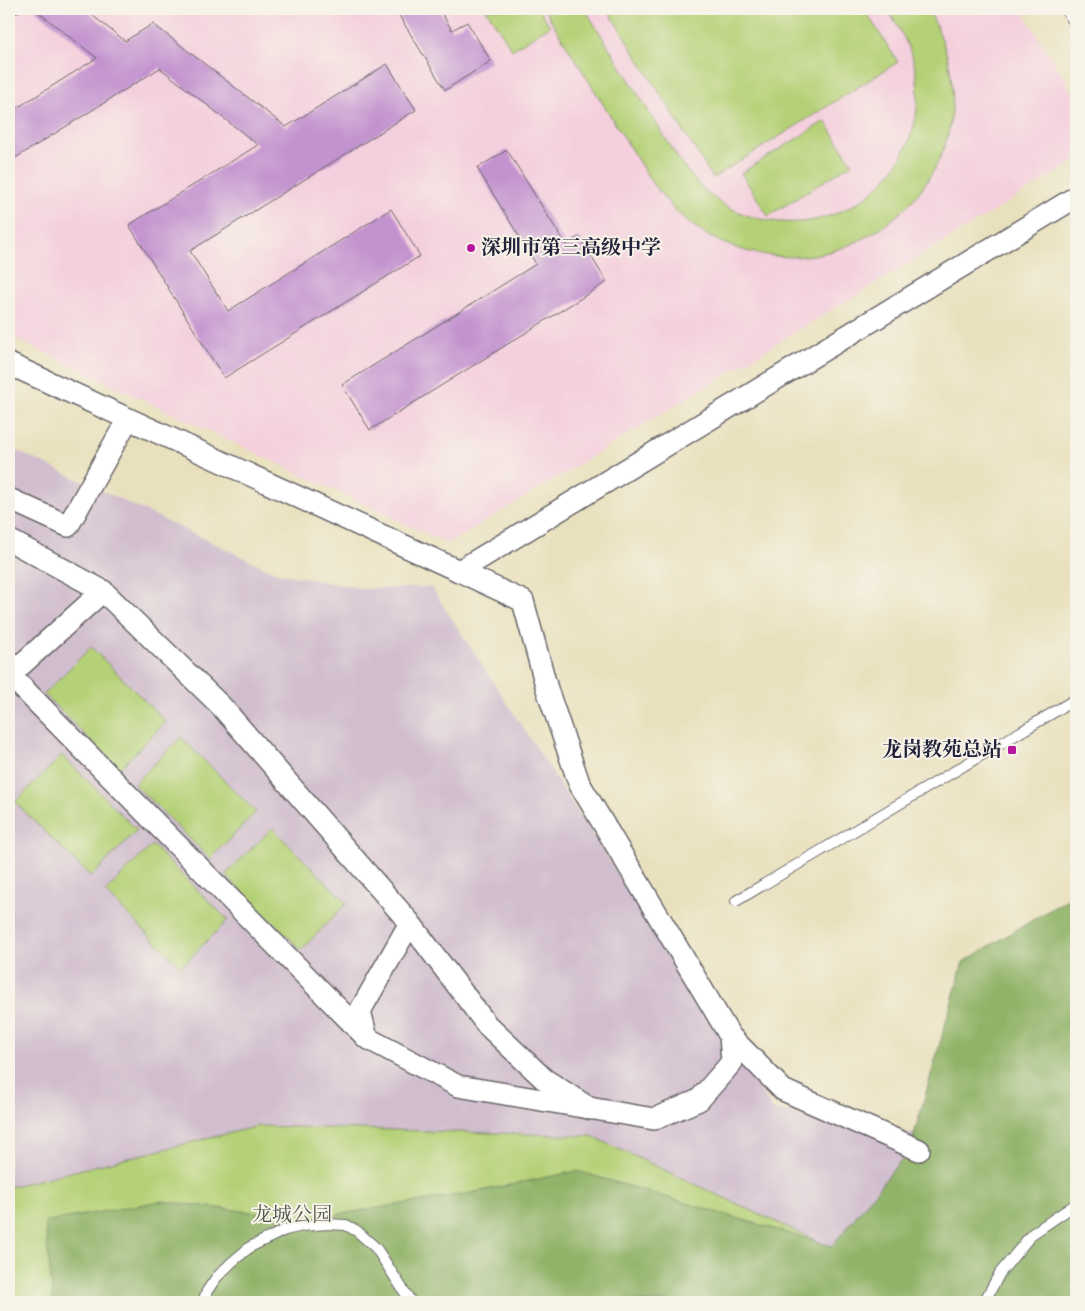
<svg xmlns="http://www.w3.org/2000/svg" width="1085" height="1311" viewBox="0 0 1085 1311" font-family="'IM FELL DW Pica','Noto Serif SC',serif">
<rect width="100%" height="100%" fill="#f7f3e8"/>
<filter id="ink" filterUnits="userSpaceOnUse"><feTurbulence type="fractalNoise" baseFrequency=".02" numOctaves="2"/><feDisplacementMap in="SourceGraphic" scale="10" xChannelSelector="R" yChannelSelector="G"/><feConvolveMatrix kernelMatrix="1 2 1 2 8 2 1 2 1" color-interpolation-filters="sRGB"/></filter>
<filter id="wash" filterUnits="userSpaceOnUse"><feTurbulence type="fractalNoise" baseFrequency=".0096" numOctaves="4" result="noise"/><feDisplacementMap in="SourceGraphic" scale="20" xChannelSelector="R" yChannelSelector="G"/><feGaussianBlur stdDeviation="1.12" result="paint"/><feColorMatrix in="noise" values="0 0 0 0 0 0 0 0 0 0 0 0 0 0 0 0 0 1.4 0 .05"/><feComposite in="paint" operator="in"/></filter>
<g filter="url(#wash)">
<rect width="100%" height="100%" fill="#e9e1be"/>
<polygon fill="#f4cfdd" points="9,9 1021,9 1076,98 1076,161 448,544 9,336"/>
<polygon fill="#d0bdcd" points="9,447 277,573 365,589 431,587 773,1110 930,1137 886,1273 259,1126 9,1187"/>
<g fill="#b5d177" stroke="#6c7a59">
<polygon points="486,9 539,9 550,26 512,50"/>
<path d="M544 9H585L681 163C694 180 708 197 728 207 825 258 937 175 915 67 910 45 898 27 887 9H928C945 40 955 74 952 110 945 197 860 265 775 256 743 253 713 242 688 222 674 211 663 196 652 183Z"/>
<polygon points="607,9 864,9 898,62 713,178"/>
<polygon points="825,121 852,164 768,216 741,173"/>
<polygon points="91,647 166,722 119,769 44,694"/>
<polygon points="181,737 256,812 210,859 134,784"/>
<polygon points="62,755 137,830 91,877 15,802"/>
<polygon points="272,828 347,903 301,950 225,875"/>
<polygon points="152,845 228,920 181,967 105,892"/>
<polygon points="1076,894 1076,1302 9,1302 9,1187 259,1126 591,1136 886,1273"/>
</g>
<polygon fill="#90b368" stroke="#596a52" points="1076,894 1076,1302 53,1302 45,1222 162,1201 308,1219 466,1194 577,1171 832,1246 910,1149 963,962"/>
<g id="blocks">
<g fill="#c393cf">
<polygon points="9,9 23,9 9,18"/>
<polygon points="34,9 84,9 125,41 153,24 286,127 387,64 416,110 190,251 228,311 391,209 420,256 224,378 129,225 258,145 160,68 9,162 9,113 97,58"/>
<polygon points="395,9 439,9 452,30 467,22 491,61 445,90"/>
<polygon points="507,150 566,245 579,237 607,282 370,430 342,385 536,264 477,168"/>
</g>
</g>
</g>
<g filter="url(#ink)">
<use href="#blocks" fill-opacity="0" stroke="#686569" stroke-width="1"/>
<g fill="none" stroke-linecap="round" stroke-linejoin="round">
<g stroke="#686569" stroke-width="12">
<g id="lane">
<polyline points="1066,9 1076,25"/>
<polyline points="736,901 1076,699"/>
<polyline points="203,1302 207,1291 216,1278 232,1262 250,1247 285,1230 303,1226 327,1224 346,1225 357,1231 376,1248 411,1302"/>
<polyline points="984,1302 1000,1273 1032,1234 1076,1204"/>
</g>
</g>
<g stroke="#686569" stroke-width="24">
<g id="street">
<polyline points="9,364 459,571 1076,197"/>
<polyline points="9,499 68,526 128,419"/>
<polyline points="9,540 103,591"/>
<polyline points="459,571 523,601 547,689 579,783 730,1036 783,1090 919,1150"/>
<polyline points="410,923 360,1011 367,1038 458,1086 654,1119 699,1100 732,1062 730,1036"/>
<polyline points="367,1038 10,675 103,591 221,706 410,923 487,1025 544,1079 591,1109"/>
</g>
</g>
<use href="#lane" stroke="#fff" stroke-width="10"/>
<use href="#street" stroke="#fff" stroke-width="21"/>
</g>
</g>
<g fill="#b5179e" stroke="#f7f3e8" stroke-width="2">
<circle cx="471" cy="248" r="5"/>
<rect x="1007" y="745" width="10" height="10" rx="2.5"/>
</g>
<g text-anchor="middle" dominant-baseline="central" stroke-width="4" stroke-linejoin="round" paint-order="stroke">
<g font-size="20" font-weight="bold" fill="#22223b" stroke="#f7f3e8" text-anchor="start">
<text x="481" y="248">深圳市第三高级中学</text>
<text x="1002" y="750" text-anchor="end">龙岗教苑总站</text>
</g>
<g font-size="20" fill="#4e574d" stroke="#f7f3e8">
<text x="292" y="1215">龙城公园</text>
</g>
</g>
<rect width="1085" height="1311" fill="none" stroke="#f7f3e8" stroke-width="30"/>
</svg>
